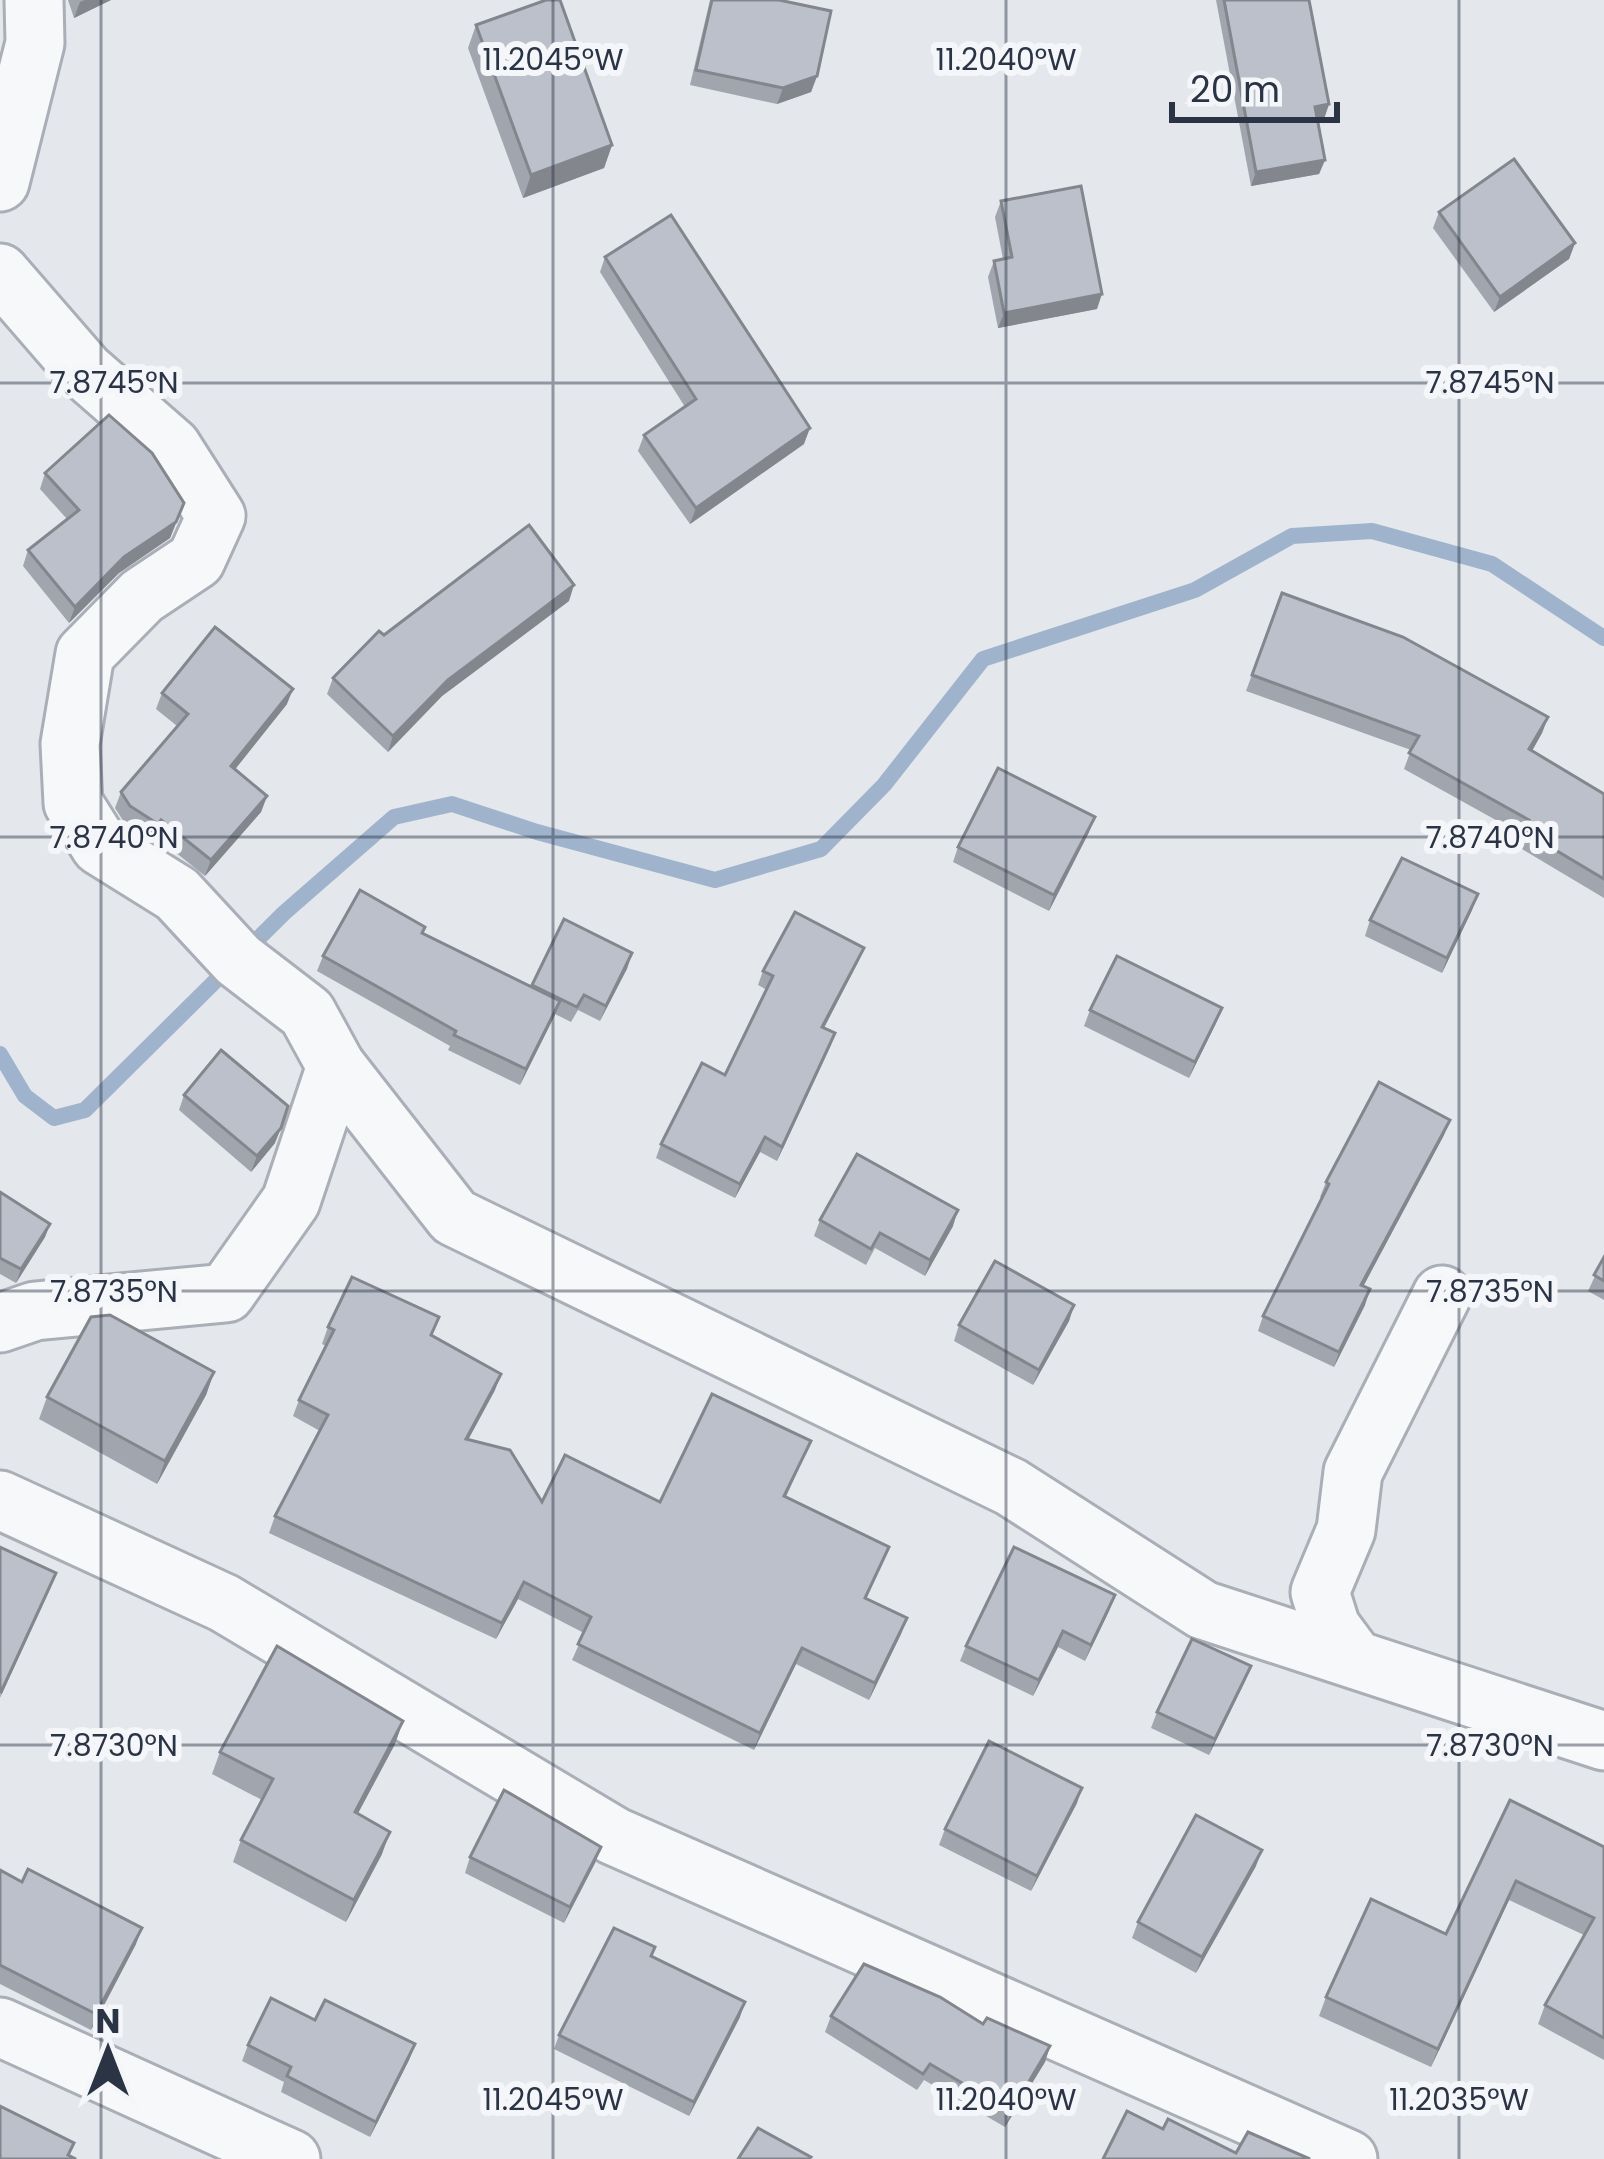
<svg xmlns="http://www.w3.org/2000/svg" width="1604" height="2159" viewBox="0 0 1604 2159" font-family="Poppins,sans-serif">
<rect width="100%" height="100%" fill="#e4e7ec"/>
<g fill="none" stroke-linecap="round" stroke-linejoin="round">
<polyline stroke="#9fb4cc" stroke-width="16" points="0,1054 25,1096 54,1118 85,1110 284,913 394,817 452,804 537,832 715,880 821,849 884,785 983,659 1195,590 1292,536 1372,531 1492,564 1604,638"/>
<g stroke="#a9aeb7" stroke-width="63">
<g id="minor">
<polyline points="0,182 35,43 34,0"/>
<polyline points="0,273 85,371 172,447 216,516 196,560 142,596 85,654 70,744 73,803 100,846 177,894 238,960 307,1013 336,1066 454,1217 1011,1487 1203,1610 1604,1741"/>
<polyline points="0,1323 35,1311 226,1293 291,1201 336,1066"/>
<polyline points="0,1500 224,1603 614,1836 1348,2159"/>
<polyline points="1354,1658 1331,1627 1320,1592 1346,1530 1353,1472 1442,1295"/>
<polyline points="0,2027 291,2159"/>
</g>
</g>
<use href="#minor" stroke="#f7f8fa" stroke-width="57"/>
</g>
<g fill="#a1a5ae">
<polygon points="68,0 111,0 74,18"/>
<polygon points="710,0 779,0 817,76 811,92 777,104 690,85"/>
<polygon points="1216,0 1309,0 1329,104 1324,119 1318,120 1325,160 1319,174 1251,186"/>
<polygon points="476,25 612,145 604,168 523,198 468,48"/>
<polygon points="1001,201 1097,309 998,328 988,277 994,261 1003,259 995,217"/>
<polygon points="1439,212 1575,243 1569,259 1494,312 1433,228"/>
<polygon points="605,257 804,444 690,524 638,451 644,435 685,407 600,272"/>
<polygon points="45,473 184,503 170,538 119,573 69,623 23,566 28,550 67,519 40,489"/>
<polygon points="1282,593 1548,717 1542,733 1532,751 1604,794 1604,898 1517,846 1521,834 1404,769 1411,750 1246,691"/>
<polygon points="569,601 442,696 388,752 327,694 333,678 384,635"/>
<polygon points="162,693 287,704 235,769 267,796 261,812 205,876 155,836 152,840 124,822 115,808 121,792 177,726 156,709"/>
<polygon points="1089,832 1049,911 953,862 958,847"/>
<polygon points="1472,910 1442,973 1365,936 1370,920"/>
<polygon points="564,919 632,953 600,1021 578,1010 571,1022 555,1014 520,1085 448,1050 450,1046 317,971 323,956 425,927 423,933 531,987"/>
<polygon points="864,948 858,962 824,1028 835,1033 777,1161 760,1152 735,1198 656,1158 661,1144 725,1075 767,990 758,985 763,971"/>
<polygon points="1090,1010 1216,1023 1189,1078 1084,1026"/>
<polygon points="184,1095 275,1143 251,1172 179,1110"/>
<polygon points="1444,1135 1363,1286 1365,1305 1334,1367 1258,1331 1263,1316 1322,1198 1320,1197 1326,1182"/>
<polygon points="0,1192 50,1224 45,1237 16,1283 0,1274"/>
<polygon points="820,1220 953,1226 925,1276 875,1248 866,1265 814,1236"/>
<polygon points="1604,1257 1604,1300 1588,1291"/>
<polygon points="1074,1305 1069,1321 1033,1385 954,1341 959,1325"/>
<polygon points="328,1327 432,1336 495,1390 468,1439 542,1502 660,1502 811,1441 786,1497 889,1547 866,1599 901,1634 869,1700 796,1664 754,1750 572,1660 584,1633 518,1599 496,1639 269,1533 275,1516 320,1431 293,1416 299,1400 326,1346 322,1344"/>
<polygon points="214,1372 206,1395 157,1484 39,1419 47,1397"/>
<polygon points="1115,1595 1085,1661 1058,1647 1033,1696 960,1661 966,1646"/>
<polygon points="1245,1681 1209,1755 1151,1728 1157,1712"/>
<polygon points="403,1721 395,1744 358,1813 382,1854 346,1922 233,1862 241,1840 262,1800 212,1774 220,1752"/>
<polygon points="1510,1800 1604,1847 1604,2060 1538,2024 1545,2005 1584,1935 1509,1900 1431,2067 1319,2016 1326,1997 1446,1934"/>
<polygon points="1077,1803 1031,1891 939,1845 945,1829"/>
<polygon points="601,1847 595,1863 564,1923 465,1873 470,1857"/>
<polygon points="1256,1866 1196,1973 1132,1938 1138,1922"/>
<polygon points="0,1870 136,1944 91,2030 0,1984"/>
<polygon points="655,1947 652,1957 740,2017 689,2116 554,2049 559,2035"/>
<polygon points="831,2016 983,2024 1050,2046 1045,2062 1005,2127 924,2080 917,2090 825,2032"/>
<polygon points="315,2020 415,2044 409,2060 370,2137 281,2092 284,2082 242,2061 248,2045"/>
</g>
<g fill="#83868d">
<polygon points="85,0 111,0 74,18 80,2"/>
<polygon points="817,76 811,92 777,104 783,88"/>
<polygon points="1329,104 1324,119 1310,121 1315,107"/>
<polygon points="612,145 604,168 523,198 531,175"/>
<polygon points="1325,160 1319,174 1251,186 1256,172"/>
<polygon points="1575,243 1569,259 1494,312 1500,297"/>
<polygon points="1102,294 1097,309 998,328 1004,313"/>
<polygon points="810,428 804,444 690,524 696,508"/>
<polygon points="184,503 170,538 119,573 69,623 75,607 124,557"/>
<polygon points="574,585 569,601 442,696 388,752 393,736 448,680"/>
<polygon points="293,689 287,704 225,782 231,766"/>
<polygon points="1548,717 1542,733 1524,765 1529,749"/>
<polygon points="267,796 261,812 205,876 211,860"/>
<polygon points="1095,817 1089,832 1049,911 1054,895"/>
<polygon points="1478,894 1472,910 1442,973 1447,958"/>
<polygon points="864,948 858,962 817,1041 822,1027"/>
<polygon points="632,953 627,969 600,1021 606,1006"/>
<polygon points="560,1001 554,1017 520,1085 526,1069"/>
<polygon points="1222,1008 1216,1023 1189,1078 1195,1062"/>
<polygon points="835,1033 830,1047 777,1161 782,1147"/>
<polygon points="1450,1120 1444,1135 1356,1300 1361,1285"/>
<polygon points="281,1128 275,1143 251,1172 257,1156"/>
<polygon points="765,1137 760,1152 735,1198 740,1184"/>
<polygon points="958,1210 953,1226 925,1276 930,1260"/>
<polygon points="50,1224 45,1237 16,1283 21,1269"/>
<polygon points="1370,1289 1365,1305 1334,1367 1339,1352"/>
<polygon points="1074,1305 1069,1321 1033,1385 1039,1370"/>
<polygon points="214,1372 206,1395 157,1484 165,1461"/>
<polygon points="501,1374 495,1390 460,1455 466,1439"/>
<polygon points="56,1573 50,1589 0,1698 1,1692"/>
<polygon points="524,1582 518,1599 496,1639 502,1623"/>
<polygon points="1115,1595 1109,1611 1085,1661 1091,1645"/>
<polygon points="907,1618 901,1634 869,1700 875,1683"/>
<polygon points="1063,1631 1058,1647 1033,1696 1039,1680"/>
<polygon points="802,1648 796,1664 754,1750 760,1733"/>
<polygon points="1251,1666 1245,1681 1209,1755 1215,1739"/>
<polygon points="403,1721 395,1744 347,1834 355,1812"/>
<polygon points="1082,1788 1077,1803 1031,1891 1037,1876"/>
<polygon points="390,1832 382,1854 346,1922 354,1900"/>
<polygon points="601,1847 595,1863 564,1923 570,1907"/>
<polygon points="1262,1850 1256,1866 1196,1973 1202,1957"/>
<polygon points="1516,1881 1509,1900 1431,2067 1438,2049"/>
<polygon points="142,1928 136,1944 91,2030 96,2014"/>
<polygon points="745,2002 740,2017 689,2116 694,2102"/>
<polygon points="415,2044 409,2060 370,2137 376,2122"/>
<polygon points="1050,2046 1045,2062 1005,2127 1011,2112"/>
</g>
<g fill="#bbc0ca" stroke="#83868d" stroke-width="3">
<polygon points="546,0 560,0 612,145 531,175 476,25"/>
<polygon points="712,0 779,0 831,11 817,76 783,88 696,70"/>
<polygon points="1224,0 1309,0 1329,104 1315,107 1325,160 1256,172"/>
<polygon points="1514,159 1575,243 1500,297 1439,212"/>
<polygon points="1081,186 1102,294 1004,313 994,261 1012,257 1001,201"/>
<polygon points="671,215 810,428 696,508 644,435 696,399 605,257"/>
<polygon points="109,415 152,453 184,503 176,522 124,557 75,607 28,550 79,510 45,473"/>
<polygon points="529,525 574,585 448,680 393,736 333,678 379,631 384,635"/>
<polygon points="1282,593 1403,637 1548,717 1529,749 1604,794 1604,879 1522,830 1529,820 1409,753 1419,736 1252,675"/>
<polygon points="215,627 293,689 231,766 267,796 211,860 161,820 158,824 130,806 121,792 188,714 162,693"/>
<polygon points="998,768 1095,817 1054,895 958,847"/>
<polygon points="1402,858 1478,894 1447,958 1370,920"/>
<polygon points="360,890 425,927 422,933 560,1001 526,1069 454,1035 456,1031 323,956"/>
<polygon points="795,912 864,948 822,1027 835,1033 782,1147 765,1137 740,1184 661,1144 702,1063 725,1075 773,976 763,971"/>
<polygon points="564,919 632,953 606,1006 584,995 577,1007 532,985"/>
<polygon points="1117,956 1222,1008 1195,1062 1090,1010"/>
<polygon points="221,1050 288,1106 281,1128 257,1156 184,1095"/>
<polygon points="1379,1082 1450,1120 1361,1285 1370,1289 1339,1352 1263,1316 1329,1184 1326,1182"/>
<polygon points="857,1154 958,1210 930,1260 880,1233 871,1249 820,1220"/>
<polygon points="0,1192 50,1224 21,1269 0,1258"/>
<polygon points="1604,1257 1604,1281 1594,1275"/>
<polygon points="995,1261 1074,1305 1039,1370 959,1325"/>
<polygon points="352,1277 439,1317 431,1335 501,1374 466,1439 510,1450 542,1502 565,1455 660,1502 712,1394 811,1441 784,1496 889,1547 865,1598 907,1618 875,1683 802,1648 760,1733 578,1644 591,1617 524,1582 502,1623 275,1516 328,1415 299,1400 334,1330 328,1327"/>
<polygon points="110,1315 214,1372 165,1461 47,1397 91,1317"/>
<polygon points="0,1547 56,1573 1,1692 0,1692"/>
<polygon points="1014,1547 1115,1595 1091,1645 1063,1631 1039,1680 966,1646"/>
<polygon points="1192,1639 1251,1666 1215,1739 1157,1712"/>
<polygon points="277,1646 403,1721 355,1812 390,1832 354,1900 241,1840 273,1779 220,1752"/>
<polygon points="989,1741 1082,1788 1037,1876 945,1829"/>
<polygon points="504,1790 601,1847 570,1907 470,1857"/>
<polygon points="1510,1800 1604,1847 1604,2038 1545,2005 1594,1918 1516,1881 1438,2049 1326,1997 1371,1899 1446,1934"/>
<polygon points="1196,1815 1262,1850 1202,1957 1138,1922"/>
<polygon points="28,1869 142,1928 96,2014 0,1965 0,1870 22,1882"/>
<polygon points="614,1928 655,1947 651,1956 745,2002 694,2102 559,2035"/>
<polygon points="864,1964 940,1997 983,2024 987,2018 1050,2046 1011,2112 930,2064 923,2074 831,2016"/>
<polygon points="271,1998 315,2020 325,2000 415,2044 376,2122 287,2076 291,2067 248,2045"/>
<polygon points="0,2106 74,2143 68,2155 76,2159 0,2159"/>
<polygon points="1127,2111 1163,2129 1168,2119 1236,2153 1248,2132 1310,2159 1103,2159"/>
<polygon points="758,2128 811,2157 809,2159 738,2159"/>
</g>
<path fill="none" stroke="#2b3445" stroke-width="3" stroke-opacity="0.45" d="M101 0V2159M553 0V2159M1006 0V2159M1459 0V2159M0 383H1604M0 837H1604M0 1291H1604M0 1745H1604"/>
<g font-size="30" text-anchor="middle" fill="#2b3445" stroke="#f4f6f9" stroke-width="12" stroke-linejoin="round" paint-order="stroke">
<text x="553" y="70">11.2045°W</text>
<text x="1006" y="70">11.2040°W</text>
<text x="114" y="393">7.8745°N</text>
<text x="1490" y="393">7.8745°N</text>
<text x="114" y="848">7.8740°N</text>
<text x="1490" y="848">7.8740°N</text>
<text x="114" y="1302">7.8735°N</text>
<text x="1490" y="1302">7.8735°N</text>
<text x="114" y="1756">7.8730°N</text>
<text x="1490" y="1756">7.8730°N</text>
<text x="553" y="2110">11.2045°W</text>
<text x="1006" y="2110">11.2040°W</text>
<text x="1459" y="2110">11.2035°W</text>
</g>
<g transform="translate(108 2051)" stroke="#f4f6f9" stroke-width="9" paint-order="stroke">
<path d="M0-9L21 45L0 30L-21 45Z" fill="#2b3445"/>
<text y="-18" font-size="33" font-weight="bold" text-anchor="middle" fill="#2b3445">N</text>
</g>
<path d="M1172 102v18h165v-18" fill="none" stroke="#2b3445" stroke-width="6"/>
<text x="1190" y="102" font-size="36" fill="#2b3445" stroke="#f4f6f9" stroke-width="9" paint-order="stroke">20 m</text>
</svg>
